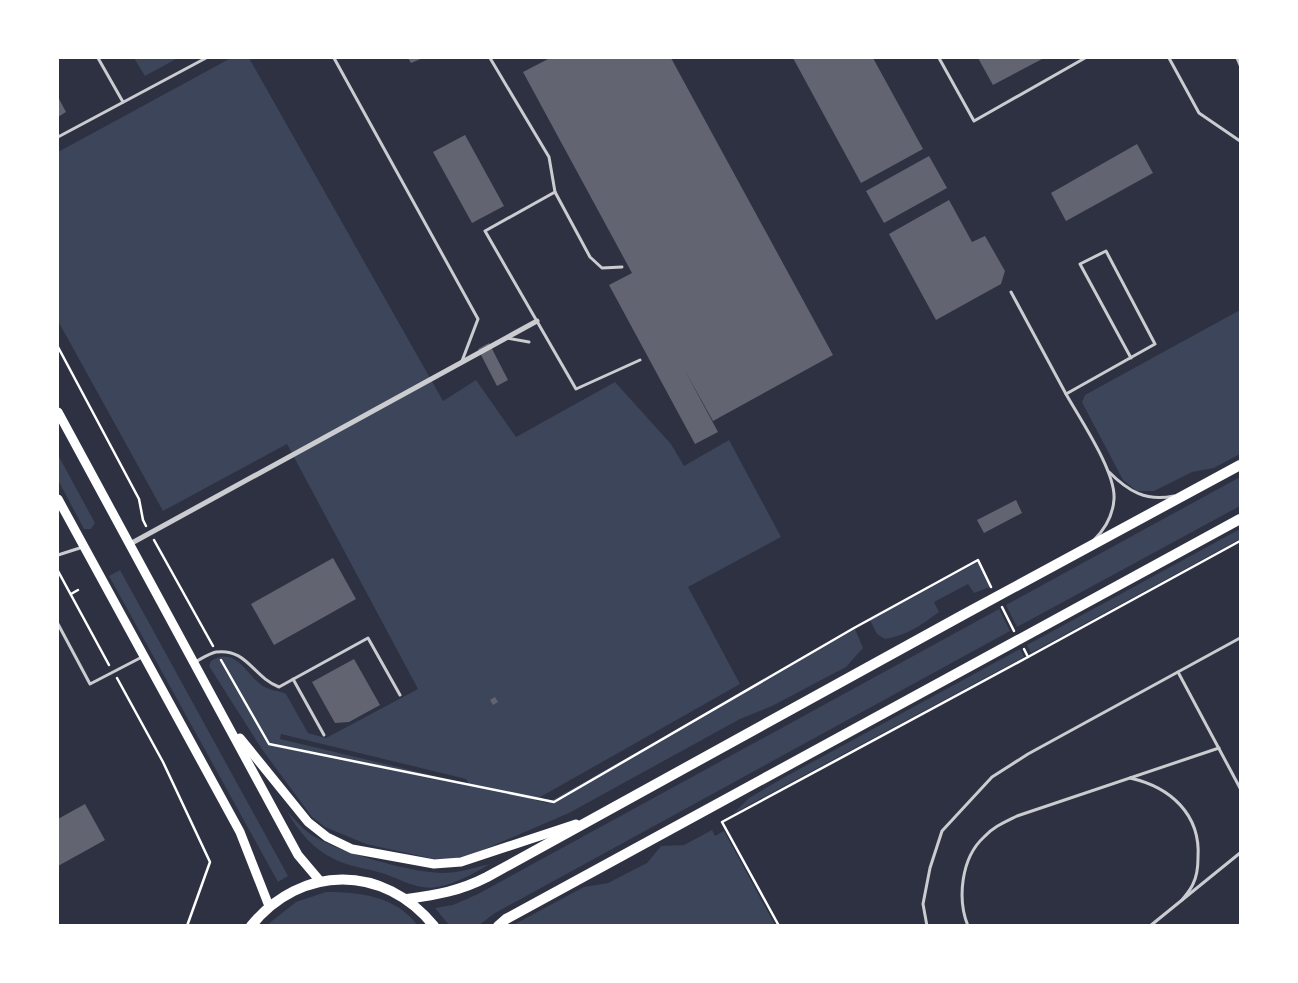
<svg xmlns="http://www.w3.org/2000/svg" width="1298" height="983" viewBox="0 0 1298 983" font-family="Roboto,sans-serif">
<rect width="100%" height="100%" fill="#2d3142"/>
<g fill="#3c4559" fill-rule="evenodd">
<polygon points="134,58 178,58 145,76"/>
<path d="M231 58H249L443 401 476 380 516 437 615 382 671 444 684 466 729 440 781 537 688 587 740 684 535 800 547 803 855 629 863 648 846 667 772 706 740 719 569 813 471 855 450 859H434L366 844 325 827 312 817 261 748 209 666 211 661C236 645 247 676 263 686 270 691 279 690 286 694L308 733 326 738 418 689 287 444 163 511 58 321V152ZM281 734 466 779 469 784 280 739Z"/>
<polygon points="1240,310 1240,454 1214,468 1192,472 1154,491 1137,491 1123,480 1084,406 1082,402 1085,395"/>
<polygon points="58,455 95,523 91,529 84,529 58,480"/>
<polygon points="1240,477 1240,506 1017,627 1006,605"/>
<polygon points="1240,529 1240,539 1031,653 1027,645"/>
<path d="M978 562 990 587 974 593 968 584 934 602 939 612C921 625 908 635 885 639L877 634 870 620Z"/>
<polygon points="120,570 288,876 278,882 109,576"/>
<polygon points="999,609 1010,631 495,913 479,925 449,925 435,908 453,905 478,894"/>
<polygon points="1020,649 1024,657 734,813 749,798 783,778"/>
<path d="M287 811C296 821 304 831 315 837 342 853 410 872 441 873 458 873 474 868 490 864 474 873 456 884 437 887 419 890 406 882 390 876 378 871 365 869 353 866 322 858 302 838 287 811Z"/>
<polygon points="712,830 715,836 724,831 775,925 513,925 584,887 608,883 647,863 661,846 684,845"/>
<path d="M326 892C359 892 396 896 417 925H267L296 902Z"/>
</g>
<g fill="#626471">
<polygon points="408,58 423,58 411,63"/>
<polygon points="550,58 671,58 833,355 713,421 684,369 718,432 695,444 609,285 632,273 523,72"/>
<polygon points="793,58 873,58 923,149 861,183"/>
<polygon points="978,58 1044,58 993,85"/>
<polygon points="58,97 66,112 58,117"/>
<polygon points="465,135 504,206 472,223 433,152"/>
<polygon points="1137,144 1153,173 1066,221 1051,193"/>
<polygon points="929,156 947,188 884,223 866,191"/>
<polygon points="949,200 972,242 985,236 1005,271 1001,284 936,320 889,234"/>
<polygon points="489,343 508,380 497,386 478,349"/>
<polygon points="1016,500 1022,513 984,533 977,520"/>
<polygon points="333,558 356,599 274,645 251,604"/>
<polygon points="354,659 380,705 349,722 335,723 312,682"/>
<polygon points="495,697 498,702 493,705 490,700"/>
<polygon points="85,804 105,840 58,866 58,819"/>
</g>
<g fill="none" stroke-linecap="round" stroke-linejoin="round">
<g stroke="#fff" stroke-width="2.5">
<polyline points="58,347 139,499 143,520 146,526"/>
<polyline points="154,540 213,646"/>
<polyline points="58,571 109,665"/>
<polyline points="71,594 78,590"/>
<polyline points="1002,607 1014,631"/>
<polyline points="1028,657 1240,541"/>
<polyline points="221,660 269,744 554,802 854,628 978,560 991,587"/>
<polyline points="117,678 163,762 210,862 187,926"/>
<polyline points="779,926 722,822 1028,657 1024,649"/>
</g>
<g stroke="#caccd0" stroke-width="3">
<polyline points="98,58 123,102"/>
<polyline points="334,58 478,319 462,361"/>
<polyline points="490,58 549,157 555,192"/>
<polyline points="939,58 974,121 1085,58"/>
<polyline points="1169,58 1199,113 1240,141"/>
<polyline points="1237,58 1240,65"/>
<polyline points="58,137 206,58"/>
<polyline points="622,267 602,268 590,257 555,192 485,231 576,389 640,360"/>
<polyline points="1011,292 1066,394"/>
<polyline points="507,338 529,342"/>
<path d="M1109 472C1128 491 1146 502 1174 496"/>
<path d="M1094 540C1105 529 1113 515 1114 499 1116 472 1080 419 1066 394L1155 344 1106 251 1080 264 1131 358"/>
<polyline points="58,555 83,547"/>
<polyline points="58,624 90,684 142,657"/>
<path d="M195 662C201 659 210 653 216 652 247 648 253 677 279 687L368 638 400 695"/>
<polyline points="1178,672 1240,788"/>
<polyline points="293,679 324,735"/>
<path d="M1130 778C1170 787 1201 814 1198 858 1198 866 1197 876 1193 884 1191 889 1186 895 1182 900"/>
<polyline points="927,926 923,904 930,868 942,831 992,777 1028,754 1240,638"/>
<path d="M968 926C957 899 961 858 984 837 993 827 1005 822 1017 816L1219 748"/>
<polyline points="1150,926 1240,853"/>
</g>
<polyline stroke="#caccd0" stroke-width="5" points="130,544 537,321"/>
<g stroke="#fff" stroke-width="9">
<polyline points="58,412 298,855 320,881"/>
<polyline points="58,499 240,832 269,906"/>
<polyline points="240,738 308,822 327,837 352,849 434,864 461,862 576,824"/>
</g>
<g stroke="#fff" stroke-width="10">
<path d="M407 899C436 895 460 891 487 877L961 616 1240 465"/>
<path d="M251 926C301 864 384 864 434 926"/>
<polyline points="498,926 506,919 1240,519"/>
</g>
</g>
<rect width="1298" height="983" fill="none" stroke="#ffffff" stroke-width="118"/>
</svg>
